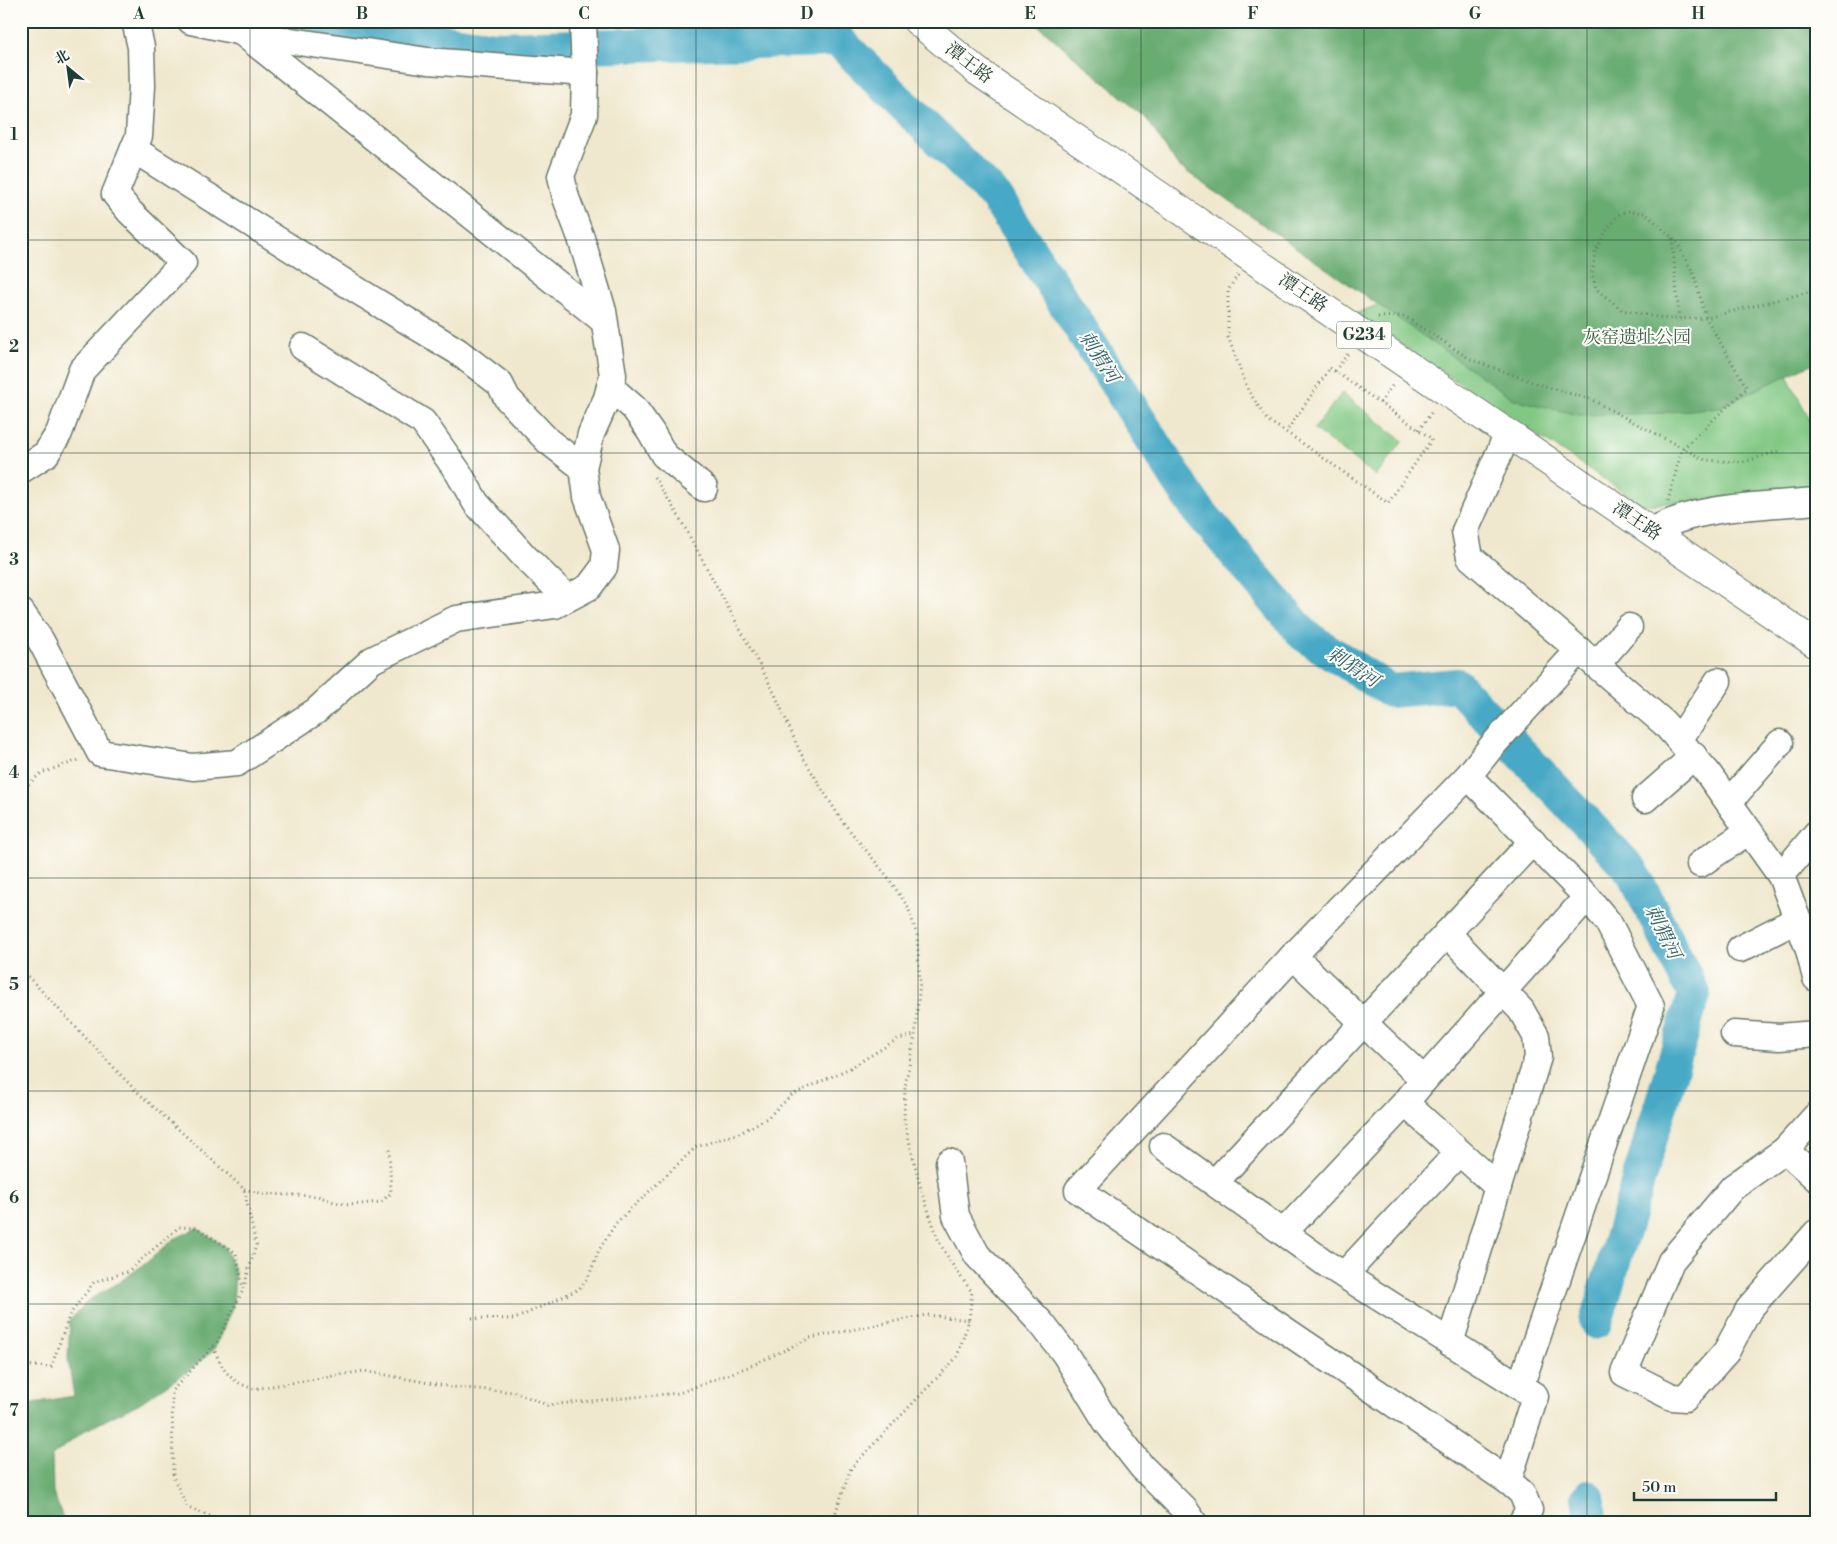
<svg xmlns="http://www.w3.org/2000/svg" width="1837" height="1544" viewBox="0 0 1837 1544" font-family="'Libre Bodoni','Noto Serif SC',serif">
<rect width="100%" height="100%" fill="#fdfcf7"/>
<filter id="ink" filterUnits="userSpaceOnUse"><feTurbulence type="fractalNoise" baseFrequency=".02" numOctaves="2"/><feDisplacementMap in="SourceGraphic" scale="10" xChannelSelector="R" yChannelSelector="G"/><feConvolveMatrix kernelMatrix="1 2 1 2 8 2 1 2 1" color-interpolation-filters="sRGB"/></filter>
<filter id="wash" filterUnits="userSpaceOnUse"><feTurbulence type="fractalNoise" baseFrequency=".0096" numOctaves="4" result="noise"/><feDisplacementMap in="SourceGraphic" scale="20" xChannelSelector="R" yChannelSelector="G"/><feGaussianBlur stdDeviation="1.12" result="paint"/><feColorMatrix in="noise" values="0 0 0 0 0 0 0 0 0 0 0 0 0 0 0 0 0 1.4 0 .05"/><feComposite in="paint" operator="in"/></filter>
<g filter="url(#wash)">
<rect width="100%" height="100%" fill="#f0e8ce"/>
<g fill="#82c884" stroke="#50825c">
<polygon points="1387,301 1773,348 1816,432 1816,491 1643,505 1355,314"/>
<polygon points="1342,393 1403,441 1376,476 1314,429"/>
</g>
<g fill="#69ac72" stroke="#447453">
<polygon points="1033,21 1816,21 1816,362 1719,407 1661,413 1578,415 1514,399 1177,165 1146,118"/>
<polygon points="197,1228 224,1246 235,1271 233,1306 214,1350 187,1372 138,1404 86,1430 52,1456 53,1492 65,1523 21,1523 21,1405 74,1396 68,1359 70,1320 90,1299 115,1285 146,1263 174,1239"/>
</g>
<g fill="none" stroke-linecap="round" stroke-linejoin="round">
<g stroke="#46a9c5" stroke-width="34">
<polyline points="302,21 495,48 838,40"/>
<polyline points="816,21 838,40 996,197 1194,505 1304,635 1390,691 1457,685 1632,871 1694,994 1596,1322"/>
<polyline points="1588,1497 1592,1523"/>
</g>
</g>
</g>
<g filter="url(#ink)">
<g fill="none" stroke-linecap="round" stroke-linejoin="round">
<g stroke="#68796a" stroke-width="29">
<g id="minor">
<polyline points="583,21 585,73"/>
<polyline points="244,34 604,321"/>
<polyline points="133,149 360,292 457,351 500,384 507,398 548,441 583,468"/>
<polyline points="303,347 423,422 458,472 476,503 524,556 567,598"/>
<polyline points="610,387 634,408 651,432 664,455 704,488"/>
<polyline points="1508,433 1465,531 1470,557 1664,723 1707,772 1781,876 1809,950 1816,978"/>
<polyline points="21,470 46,454 59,433 82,370 183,263 130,212 115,194 139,136 142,86 141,47 135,21"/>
<path d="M1652 531C1698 505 1764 506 1816 501"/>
<polyline points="21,612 41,641 100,753 193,767 237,763 316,711 372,660 456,619 555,605 589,587 604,567 606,550 587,497 583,468 591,434 607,398 613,375 603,311 581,238 566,198 561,176 584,115 585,73 428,61 271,38 191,21"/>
<polyline points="1596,665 1629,627"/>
<polyline points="1679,740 1718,681"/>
<polyline points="1468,776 1587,897 1608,922 1651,1006 1520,1387"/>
<polyline points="1645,799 1694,756"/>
<polyline points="1729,802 1780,743"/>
<polyline points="1700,864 1749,831"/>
<polyline points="1781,876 1816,834"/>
<polyline points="1447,933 1521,1010 1536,1036 1538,1057 1450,1343"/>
<polyline points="1740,949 1798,919"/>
<polyline points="1293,956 1424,1080 1405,1103 1498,1187"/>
<polyline points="1734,1034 1779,1037 1816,1034"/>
<polyline points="1424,1080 1587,897"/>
<polyline points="1816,1116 1785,1150 1733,1187 1671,1261 1624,1373 1672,1397 1685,1398 1726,1352 1749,1309 1816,1233"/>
<polyline points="1163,1146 1328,1265 1535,1396 1508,1481"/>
<polyline points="1785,1150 1816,1178"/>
<polyline points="949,1162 956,1216 977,1255 1042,1324 1065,1354 1106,1421 1142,1467 1185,1510 1194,1523"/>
<polyline points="1215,1182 1533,841"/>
<polyline points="1284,1232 1405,1103"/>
<polyline points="1344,1275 1459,1152"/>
<polyline points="1521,1523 1529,1510 1522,1493 1508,1481 1078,1190 1293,956 1468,776 1492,746 1579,650"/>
</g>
</g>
<g stroke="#68796a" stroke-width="30">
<polyline id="highway" points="917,21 977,71 1816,644"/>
</g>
<g stroke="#68796a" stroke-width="3" stroke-dasharray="1 4" stroke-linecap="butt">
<polyline points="1672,238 1679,318"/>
<polyline points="1238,275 1228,290 1228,337 1248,390 1267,420 1286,432"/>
<polyline points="1378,317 1404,316 1470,359 1538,384 1592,400 1705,460 1743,462 1780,451"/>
<polygon points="1330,368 1432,439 1388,503 1286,432"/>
<polyline points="1335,371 1349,352"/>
<polyline points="1380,403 1394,383"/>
<polyline points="1419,430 1433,410"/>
<polyline points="654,477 678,515 774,692 800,752 819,784 842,821 887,876 908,907 917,935 920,982 915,1035 905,1087 904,1120 921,1189 939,1242 955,1269 972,1292 969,1320 957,1357 851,1468 832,1523"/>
<polyline points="1668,501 1682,449 1747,388 1706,318 1694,275 1676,241 1645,213 1628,211 1619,215 1608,228 1595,251 1592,274 1596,289 1622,310 1668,319 1706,318 1816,290"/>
<polyline points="21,791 41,773 79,760"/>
<polyline points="21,969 134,1089 244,1189 256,1245 243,1290 217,1342 172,1391 173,1477 188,1508 229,1523"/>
<polyline points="244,1189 264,1194 318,1196 334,1202 349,1205 381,1202 391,1193 389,1147"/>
<polyline points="472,1318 515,1319 579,1289 588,1278 599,1250 616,1223 696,1147 742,1132 767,1118 792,1095 850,1068 898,1039 915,1035"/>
<path d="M213 1347C223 1370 228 1381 254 1389L364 1371 451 1387 515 1392 547 1405 679 1393 753 1365 810 1338 927 1315 969 1320"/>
<polyline points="21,1365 51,1367 70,1314 94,1282 127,1272 179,1227 197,1228 236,1253 243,1289"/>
</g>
<use href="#minor" stroke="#fff" stroke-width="26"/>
<use href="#highway" stroke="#fff" stroke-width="28"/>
</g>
</g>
<path fill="none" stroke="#1f3d34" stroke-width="1" stroke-opacity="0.55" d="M250 21V1523M473 21V1523M696 21V1523M918 21V1523M1141 21V1523M1364 21V1523M1587 21V1523M21 240H1816M21 453H1816M21 666H1816M21 878H1816M21 1091H1816M21 1304H1816"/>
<g text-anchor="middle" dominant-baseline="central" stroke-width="4" stroke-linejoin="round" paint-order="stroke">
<rect fill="#fdfcf7" stroke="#62766e" stroke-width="1" x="1336.5" y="321.5" width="55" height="27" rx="4"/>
<g font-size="16" font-weight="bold" fill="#1f3d34">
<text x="1364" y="335">G234</text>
</g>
<g font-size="18" fill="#1f3d34" stroke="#fdfcf7">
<text transform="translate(969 63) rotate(38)">潭王路</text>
<text transform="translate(1303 293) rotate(34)">潭王路</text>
<text transform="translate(1637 521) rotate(34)">潭王路</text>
</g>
<g font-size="18" fill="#386048" stroke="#fdfcf7">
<text x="1637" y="337">灰窑遗址公园</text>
</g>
<g font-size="19" font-style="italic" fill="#2d6367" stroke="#fdfcf7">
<text transform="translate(1099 357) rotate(57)">刺猬河</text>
<text transform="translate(1353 667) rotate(33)">刺猬河</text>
<text transform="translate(1663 932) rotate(64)">刺猬河</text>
</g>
</g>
<rect width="1837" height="1544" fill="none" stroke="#fdfcf7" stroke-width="55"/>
<g transform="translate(68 68) rotate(331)" stroke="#fdfcf7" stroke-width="4" paint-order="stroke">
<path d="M0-4L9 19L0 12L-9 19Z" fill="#1f3d34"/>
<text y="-8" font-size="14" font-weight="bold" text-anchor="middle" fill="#1f3d34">北</text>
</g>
<path d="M1634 1492v8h142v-8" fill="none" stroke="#1f3d34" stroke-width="2.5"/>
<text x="1642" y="1492" font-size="15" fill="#1f3d34" stroke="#fdfcf7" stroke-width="4" paint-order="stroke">50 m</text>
<rect x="28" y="28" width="1782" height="1488" fill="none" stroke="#1f3d34" stroke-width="2"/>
<g font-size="16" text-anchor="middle" font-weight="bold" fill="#1f3d34">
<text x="139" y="19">A</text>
<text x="362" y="19">B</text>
<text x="584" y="19">C</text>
<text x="807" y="19">D</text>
<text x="1030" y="19">E</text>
<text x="1253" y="19">F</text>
<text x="1475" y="19">G</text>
<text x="1698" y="19">H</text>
<text x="14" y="140">1</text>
<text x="14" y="352">2</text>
<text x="14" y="565">3</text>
<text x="14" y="778">4</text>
<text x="14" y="990">5</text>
<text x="14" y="1203">6</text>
<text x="14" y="1416">7</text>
</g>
</svg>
